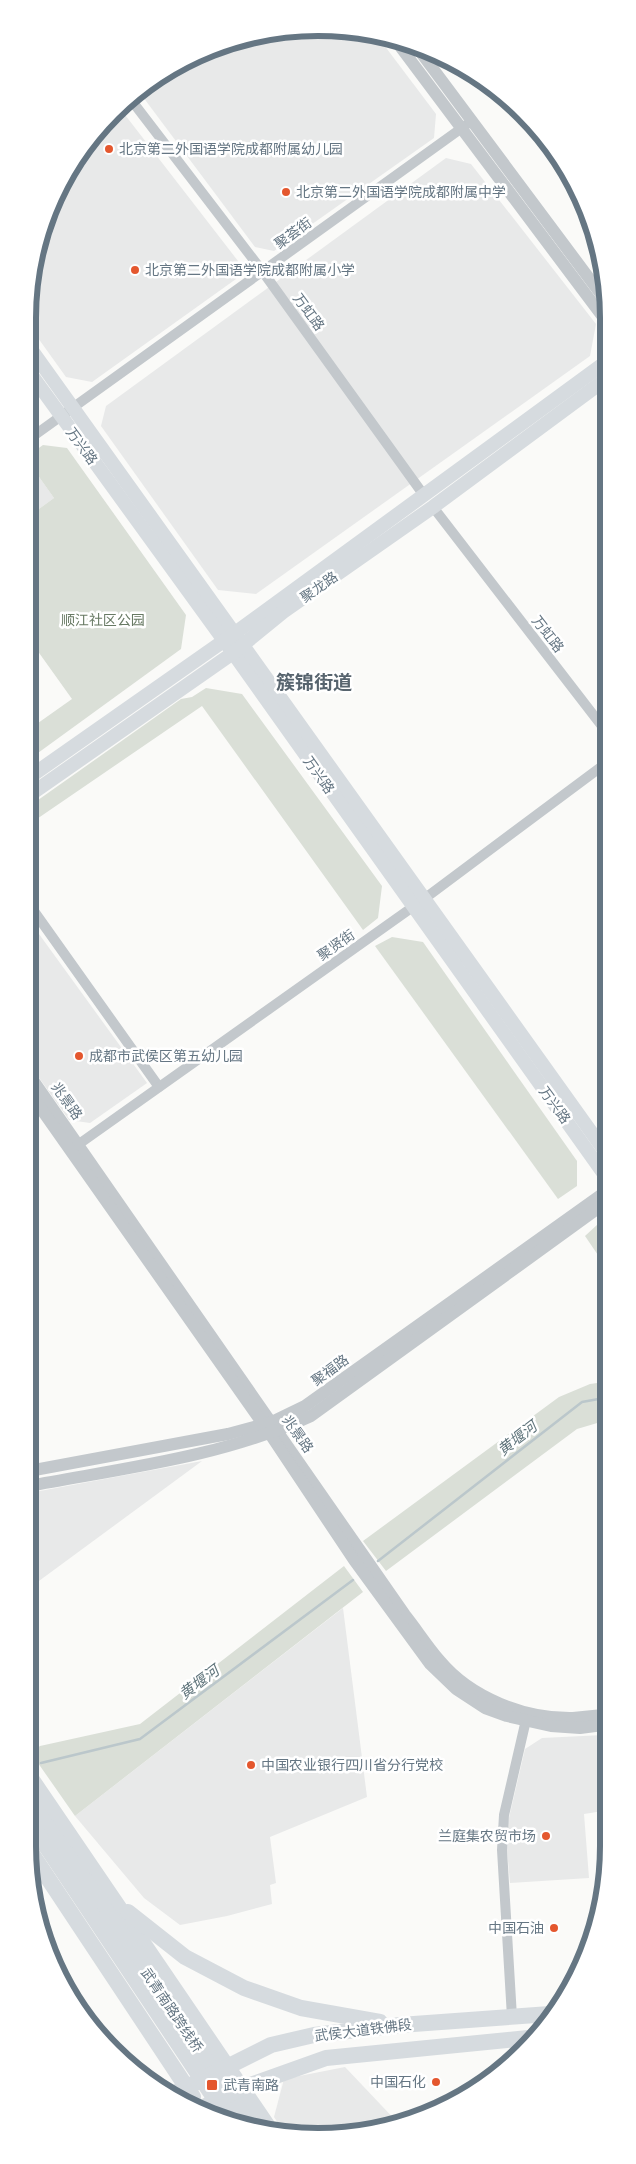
<svg xmlns="http://www.w3.org/2000/svg" width="636" height="2164" viewBox="0 0 636 2164" font-family="Quicksand,'Noto Sans SC',sans-serif">
<rect width="100%" height="100%" fill="#fafaf8"/>
<g fill="#e8e9e9">
<polygon points="261,33 375,33 436,114 434,138 274,251 255,247 140,93 156,77"/>
<polygon points="122,111 238,261 236,279 92,382 66,377 33,331 33,262 57,204 61,201 59,199 76,157"/>
<polygon points="446,158 471,164 596,324 590,356 256,594 218,590 101,426 106,406"/>
<polygon points="32,467 54,498 32,514"/>
<polygon points="31,923 147,1083 90,1123 69,1120 30,1065"/>
<polygon points="202,1461 28,1589 29,1493"/>
<polygon points="343,1608 367,1797 270,1837 276,1883 270,1885 272,1904 227,1916 180,1925 144,1898 75,1816"/>
<polygon points="603,1735 603,1811 584,1814 589,1878 510,1883 507,1850 508,1822 525,1749 542,1738"/>
<polygon points="345,2067 399,2124 393,2127 299,2136 284,2132 274,2117 284,2079"/>
</g>
<g fill="#dadfd7">
<polygon points="43,445 67,448 186,615 181,649 31,758 31,728 72,699 32,643 32,514 54,498 32,467 32,453"/>
<polygon points="206,688 242,694 382,886 378,918 363,930 202,706 31,823 31,805 181,699 192,697"/>
<polygon points="392,937 423,942 577,1161 577,1186 558,1199 375,946"/>
<polygon points="598,1224 604,1224 604,1264 585,1236"/>
<polygon points="604,1382 604,1421 577,1429 386,1571 363,1541 559,1397 590,1384"/>
<polygon points="344,1566 363,1592 75,1816 31,1753 40,1746 140,1724"/>
</g>
<g fill="none" stroke-linecap="round" stroke-linejoin="round">
<g stroke="#bbc7cb" stroke-width="2.5">
<polyline points="378,1561 582,1402 604,1398"/>
<polyline points="41,1763 140,1739 353,1580"/>
</g>
<g stroke="#c3c8cc" stroke-width="10">
<polyline points="132,101 263,272 423,494"/>
<polyline points="32,437 466,125"/>
<polyline points="433,507 605,730"/>
<polyline points="31,907 159,1087"/>
<polyline points="79,1144 424,899 605,764"/>
<polyline points="512,2017 502,1850 504,1815 526,1720"/>
</g>
<g stroke="#c3c8cc" stroke-width="12">
<polyline points="396,41 606,321"/>
<polyline points="419,50 606,301"/>
<path d="M30 1076 405 1615C417 1630 427 1646 440 1661 471 1698 525 1719 573 1718 583 1717 593 1716 603 1715"/>
<polyline points="30,1093 270,1434 354,1560 430,1664 456,1689 485,1708 507,1716 551,1726 580,1728 603,1725"/>
<polyline points="29,1471 228,1434 272,1422 305,1406 604,1193"/>
<path d="M29 1486C124 1468 222 1457 311 1416L604 1204"/>
</g>
<g stroke="#d6dbdf" stroke-width="14">
<polyline points="33,352 604,1150"/>
<polyline points="33,377 233,653 604,1174"/>
<polyline points="31,776 235,633 606,362"/>
<polyline points="31,794 233,653 283,612 433,507 606,379"/>
</g>
<g stroke="#d6dbdf" stroke-width="16">
<polyline points="28,1774 269,2128"/>
<polyline points="28,1799 97,1897 247,2122"/>
<polyline points="28,1819 227,2117"/>
<polyline points="28,1848 193,2097"/>
<polyline points="128,1912 185,1957 244,1988 301,2008 380,2022"/>
<polyline points="173,2094 271,2045 314,2035 400,2025 550,2014"/>
<polyline points="200,2109 242,2088 326,2058 528,2038"/>
</g>
</g>
<g fill="#e4572e" stroke="#fff" stroke-width="2">
<circle cx="109" cy="149" r="5"/>
<circle cx="286" cy="192" r="5"/>
<circle cx="135" cy="270" r="5"/>
<circle cx="79" cy="1056" r="5"/>
<circle cx="251" cy="1765" r="5"/>
<circle cx="546" cy="1836" r="5"/>
<circle cx="554" cy="1928" r="5"/>
<circle cx="436" cy="2082" r="5"/>
<rect x="206" y="2079" width="12" height="12" rx="2.5"/>
</g>
<g text-anchor="middle" dominant-baseline="central" stroke-width="5" stroke-linejoin="round" paint-order="stroke">
<g font-size="14" fill="#657683" stroke="#fff" text-anchor="start">
<text x="119" y="149">北京第二外国语学院成都附属幼儿园</text>
<text x="296" y="192">北京第二外国语学院成都附属中学</text>
<text x="145" y="270">北京第二外国语学院成都附属小学</text>
<text x="89" y="1056">成都市武侯区第五幼儿园</text>
<text x="261" y="1765">中国农业银行四川省分行党校</text>
<text x="536" y="1836" text-anchor="end">兰庭集农贸市场</text>
<text x="544" y="1928" text-anchor="end">中国石油</text>
<text x="426" y="2082" text-anchor="end">中国石化</text>
<text x="223" y="2085">武青南路</text>
</g>
<g font-size="14" fill="#657683" stroke="#fff">
<text transform="translate(293 233) rotate(-36)">聚荟街</text>
<text transform="translate(309 312) rotate(54)">万虹路</text>
<text transform="translate(82 446) rotate(54)">万兴路</text>
<text transform="translate(319 587) rotate(-35)">聚龙路</text>
<text transform="translate(548 634) rotate(52)">万虹路</text>
<text transform="translate(319 775) rotate(55)">万兴路</text>
<text transform="translate(336 945) rotate(-35)">聚贤街</text>
<text transform="translate(67 1101) rotate(55)">兆景路</text>
<text transform="translate(555 1105) rotate(54)">万兴路</text>
<text transform="translate(330 1370) rotate(-36)">聚福路</text>
<text transform="translate(298 1434) rotate(55)">兆景路</text>
<text transform="translate(172 2010) rotate(56)">武青南路跨线桥</text>
<text transform="translate(363 2030) rotate(-7)">武侯大道铁佛段</text>
</g>
<g font-size="14" fill="#687a64" stroke="#fff">
<text x="103" y="620">顺江社区公园</text>
</g>
<g font-size="15" font-style="italic" fill="#60757c" stroke="#fff">
<text transform="translate(517 1438) rotate(-38)">黄堰河</text>
<text transform="translate(199 1682) rotate(-37)">黄堰河</text>
</g>
<g font-size="19" font-weight="bold" fill="#57646e" stroke="#fff">
<text x="314" y="682">簇锦街道</text>
</g>
</g>
<path d="M0 0H636V2164H0ZM318 36H318A282 282 0 0 1 600 318V1846A282 282 0 0 1 318 2128H318A282 282 0 0 1 36 1846V318A282 282 0 0 1 318 36Z" fill="#fff" fill-rule="evenodd"/>
<path fill="none" stroke="#657683" stroke-width="6" d="M318 36H318A282 282 0 0 1 600 318V1846A282 282 0 0 1 318 2128H318A282 282 0 0 1 36 1846V318A282 282 0 0 1 318 36Z"/>
</svg>
